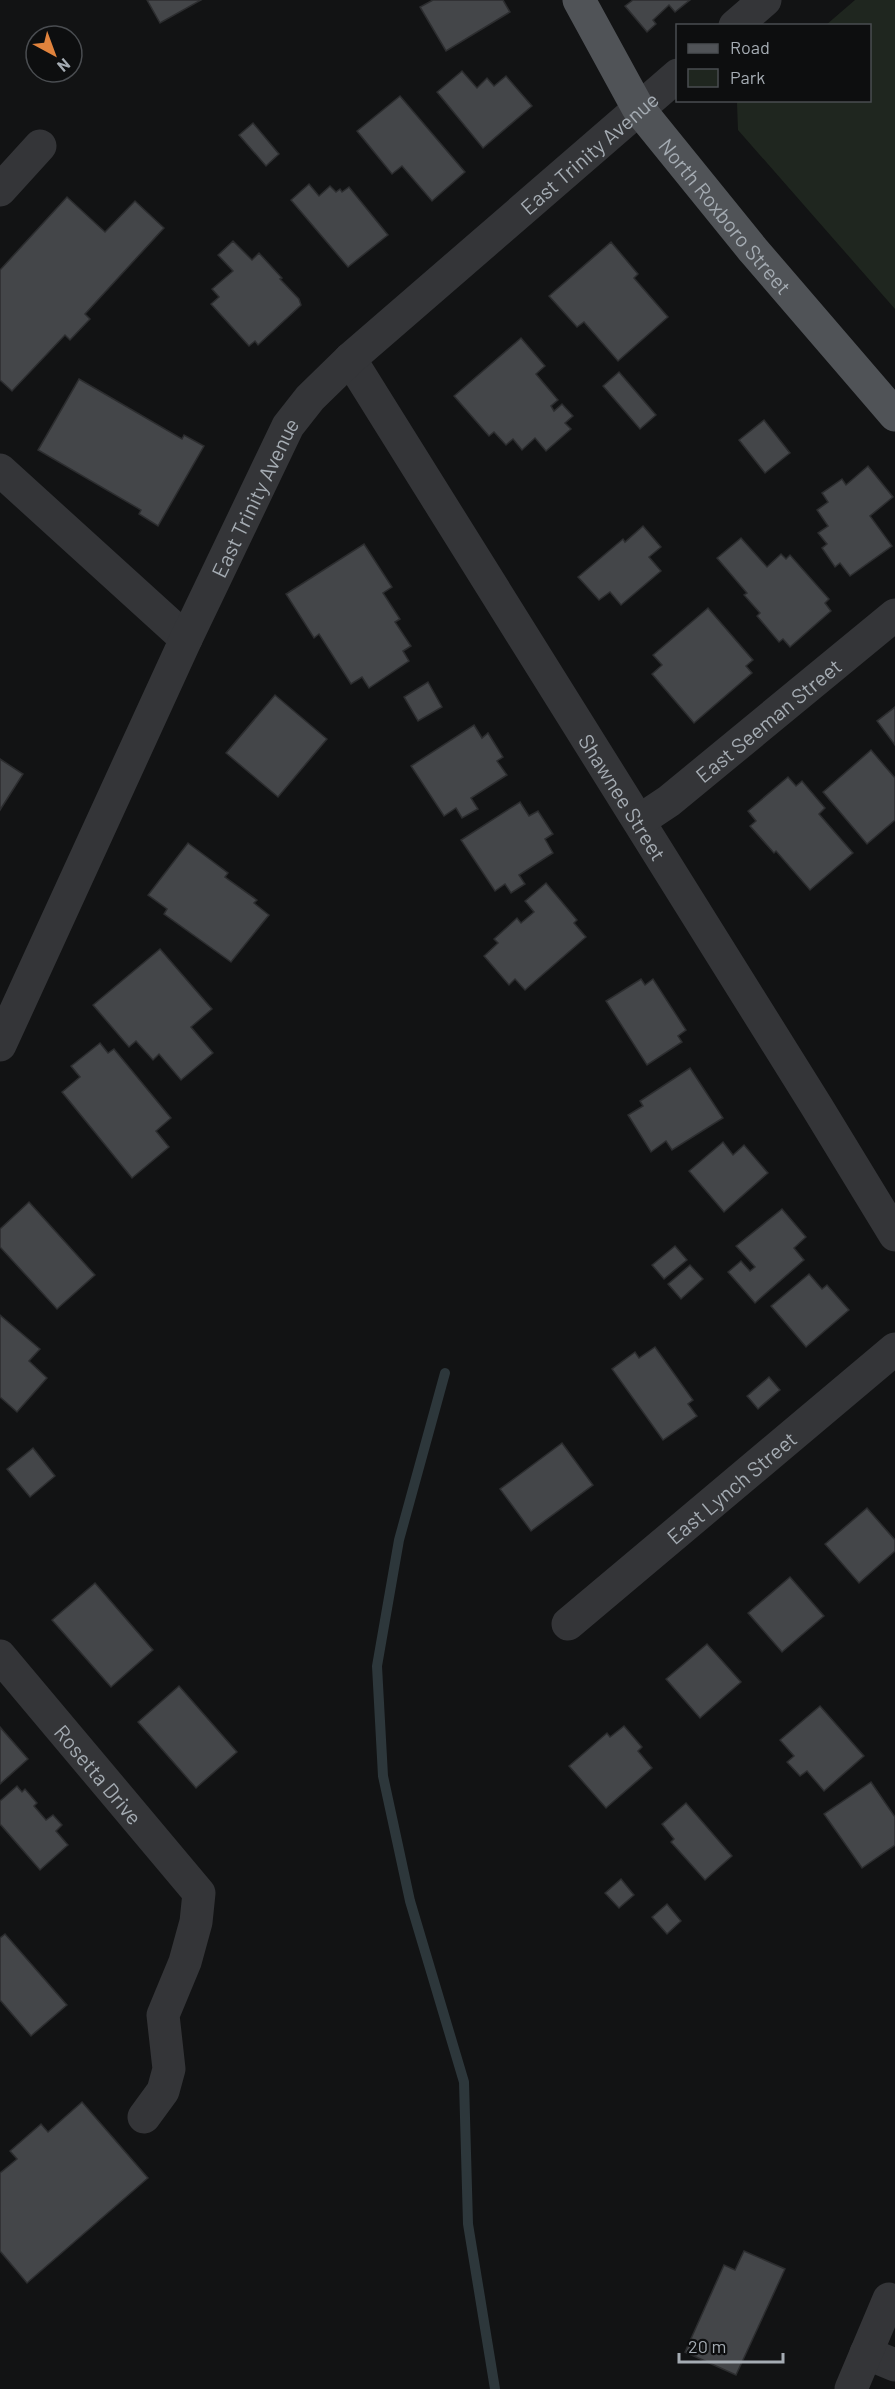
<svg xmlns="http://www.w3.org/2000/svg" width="895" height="2389" viewBox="0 0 895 2389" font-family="Barlow,sans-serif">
<rect width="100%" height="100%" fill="#121314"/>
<polygon fill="#1f261f" points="855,0 895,0 895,309 738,130 737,103 739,101 870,100 870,26 826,25"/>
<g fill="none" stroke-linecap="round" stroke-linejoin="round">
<polyline stroke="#2d373b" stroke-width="10" points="445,1373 399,1540 377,1666 383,1776 410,1901 464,2082 468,2224 495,2389"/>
</g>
<g fill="#444649" stroke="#2c2d2f" stroke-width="1.5">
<polygon points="147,0 201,0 160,23"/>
<polygon points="433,0 503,0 510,12 446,51 420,7"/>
<polygon points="633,0 690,0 675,12 669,5 653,20 656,24 647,32 625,6"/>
<polygon points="462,71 477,88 487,78 494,86 506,76 532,106 483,148 437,92"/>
<polygon points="400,96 465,172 432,201 402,166 392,174 357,131"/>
<polygon points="253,123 279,154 266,166 239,135"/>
<polygon points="309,184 319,196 330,186 336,192 340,189 342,192 349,187 388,235 348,267 291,200"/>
<polygon points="67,197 105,232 135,201 164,228 85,314 90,319 70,340 65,335 12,391 0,380 0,270"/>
<polygon points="233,241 252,260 259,253 282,278 280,279 299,299 301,305 258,345 255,341 249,346 211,304 219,297 212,289 233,271 218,255"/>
<polygon points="611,242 638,274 634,278 668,317 618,361 584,322 577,327 549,296"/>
<polygon points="521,338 545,366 536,374 558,400 551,406 554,411 562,404 573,416 565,423 571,429 546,451 535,438 522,450 513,439 506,445 494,432 489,436 454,396"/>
<polygon points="619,372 656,415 640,429 603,386"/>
<polygon points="79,379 182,439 184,435 204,446 158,526 139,514 141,510 38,450"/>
<polygon points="764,420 790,453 765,473 739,440"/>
<polygon points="868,466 893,497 870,516 892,546 850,576 840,563 835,567 822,548 827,544 818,533 828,526 817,510 828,502 822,493 842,479 846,485"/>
<polygon points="643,526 661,547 649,557 661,571 621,605 610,592 599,600 578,577 623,539 625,542"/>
<polygon points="741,538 767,567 781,554 786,559 790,555 829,599 825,603 831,611 790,647 783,639 779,642 757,616 760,613 744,595 747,593 717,558"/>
<polygon points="364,544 392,587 383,593 400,619 395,622 411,646 403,651 409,661 369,688 362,677 351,684 319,634 314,638 286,594"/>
<polygon points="708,608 753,660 746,666 752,673 694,723 652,674 662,665 653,655"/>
<polygon points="428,682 442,707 418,721 404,697"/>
<polygon points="275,695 327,739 278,797 226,753"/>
<polygon points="895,707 895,745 877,721"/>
<polygon points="474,725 482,738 488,733 503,757 497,761 507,775 471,798 478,809 462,818 456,808 444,816 411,766"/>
<polygon points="871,750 895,778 895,820 867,844 823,792"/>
<polygon points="0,759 23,774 0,810"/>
<polygon points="788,777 796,786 802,781 825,808 819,814 853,853 810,890 776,851 774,853 750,826 756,821 748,811"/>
<polygon points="520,802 529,816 538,811 553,834 545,839 553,853 519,875 525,884 511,893 505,884 495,891 461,840"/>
<polygon points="188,843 228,873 225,877 257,900 254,903 269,915 231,962 164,914 167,909 148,895"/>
<polygon points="546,883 577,920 574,923 586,937 525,990 515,979 509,985 484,956 498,943 494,939 517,918 521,923 534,912 525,901"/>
<polygon points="160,949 212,1009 191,1027 213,1053 181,1080 159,1054 153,1060 136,1041 129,1047 93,1005"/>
<polygon points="641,979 645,985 653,979 686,1030 678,1036 682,1042 647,1065 606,1001"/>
<polygon points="100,1043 108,1053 114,1049 171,1118 156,1131 169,1147 132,1178 62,1092 80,1077 71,1066"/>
<polygon points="690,1068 723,1118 672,1150 666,1141 651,1152 628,1115 643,1106 640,1101"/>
<polygon points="723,1142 733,1155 744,1145 768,1173 724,1212 689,1171"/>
<polygon points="29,1202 95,1275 57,1309 0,1247 0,1229"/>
<polygon points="782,1209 806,1237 794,1248 804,1260 755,1303 728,1272 741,1261 750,1271 755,1267 736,1246"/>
<polygon points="675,1246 687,1260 664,1279 652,1265"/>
<polygon points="690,1265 703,1279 681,1299 668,1284"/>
<polygon points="809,1274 822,1289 827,1285 849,1310 806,1347 771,1306"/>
<polygon points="0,1315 40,1349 29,1361 47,1378 17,1412 0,1397"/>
<polygon points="655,1347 693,1400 688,1404 697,1416 663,1440 612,1369 635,1352 639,1358"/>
<polygon points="769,1377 780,1390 758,1409 747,1396"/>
<polygon points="562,1443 593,1485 531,1531 500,1489"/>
<polygon points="33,1448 55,1476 30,1497 7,1469"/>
<polygon points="867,1508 895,1540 895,1551 859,1583 825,1544"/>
<polygon points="790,1577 824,1616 782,1652 748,1613"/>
<polygon points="95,1583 153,1650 111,1687 52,1620"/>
<polygon points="707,1644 741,1682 700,1718 666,1679"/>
<polygon points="179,1686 237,1752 196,1788 138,1722"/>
<polygon points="820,1706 864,1756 824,1791 807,1771 800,1776 787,1762 794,1756 780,1740"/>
<polygon points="624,1726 642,1747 638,1751 652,1768 606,1808 569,1766 607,1733 610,1737"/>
<polygon points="0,1727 28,1759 0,1784"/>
<polygon points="871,1782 895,1817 895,1845 862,1868 824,1814"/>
<polygon points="17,1786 22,1792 25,1789 37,1803 34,1806 46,1820 53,1815 62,1825 56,1831 68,1845 40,1870 0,1824 0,1801"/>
<polygon points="686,1803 732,1856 705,1880 671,1842 674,1839 662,1824"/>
<polygon points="621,1879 634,1895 619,1908 605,1893"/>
<polygon points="667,1904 681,1921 667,1934 652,1917"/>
<polygon points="5,1934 67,2005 31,2036 0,2000 0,1938"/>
<polygon points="82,2102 148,2178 27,2283 0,2251 0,2173 17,2159 10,2151 41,2124 48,2132"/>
<polygon points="744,2251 785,2269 736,2375 685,2352 724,2265 735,2270"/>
</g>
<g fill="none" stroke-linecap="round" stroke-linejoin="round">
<g stroke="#343538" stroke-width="33">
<polyline points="735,26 765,0"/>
<polyline points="0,190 40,146"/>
<path id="s1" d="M350 359 817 1107 895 1235"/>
<polyline points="0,470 186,639"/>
<path id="s2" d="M639 821 669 801 895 615"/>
<path id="s3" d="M0 1045 186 639 288 426 310 398 350 359 678 75"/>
<path id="s4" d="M568 1624 895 1349"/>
<path id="s5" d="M0 1656 199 1893 196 1922 185 1962 163 2015 169 2069 163 2091 144 2117"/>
<polyline points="866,2353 895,2365"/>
<polyline points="851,2389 889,2299"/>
</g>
<path stroke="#505357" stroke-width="33" id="s6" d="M579 0 638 108 753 250 895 415"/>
</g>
<g text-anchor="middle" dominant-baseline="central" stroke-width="4.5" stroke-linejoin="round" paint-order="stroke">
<g font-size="21" fill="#a5acb3" stroke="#0d0e0f">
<text stroke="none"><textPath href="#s3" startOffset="1090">East Trinity Avenue</textPath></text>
<text stroke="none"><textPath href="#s6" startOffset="262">North Roxboro Street</textPath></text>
<text stroke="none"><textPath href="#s3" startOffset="604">East Trinity Avenue</textPath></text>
<text stroke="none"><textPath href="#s2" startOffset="164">East Seeman Street</textPath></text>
<text stroke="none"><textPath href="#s1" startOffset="516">Shawnee Street</textPath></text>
<text stroke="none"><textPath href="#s4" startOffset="213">East Lynch Street</textPath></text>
<text stroke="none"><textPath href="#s5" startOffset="154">Rosetta Drive</textPath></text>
</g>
</g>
<rect x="676" y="24" width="195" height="78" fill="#0d0e0f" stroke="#4a4d51" stroke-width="1.5"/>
<rect x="688" y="44" width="30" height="9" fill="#505357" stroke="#4a4d51" stroke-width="1.5"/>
<text x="730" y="54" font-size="18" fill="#a5acb3">Road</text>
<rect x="688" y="69" width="30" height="18" fill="#1f261f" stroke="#4a4d51" stroke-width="1.5"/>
<text x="730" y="84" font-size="18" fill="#a5acb3">Park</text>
<g transform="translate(54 54) rotate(139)"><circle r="28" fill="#0d0e0f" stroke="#4a4d51" stroke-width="1.5"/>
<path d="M0-4.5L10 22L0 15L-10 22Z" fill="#e1833d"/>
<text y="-9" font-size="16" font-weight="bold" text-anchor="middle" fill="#a5acb3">N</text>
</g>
<path d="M679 2353v9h104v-9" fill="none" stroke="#a5acb3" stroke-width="3"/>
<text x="688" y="2353" font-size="18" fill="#a5acb3" stroke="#0d0e0f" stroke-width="4.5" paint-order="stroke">20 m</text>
</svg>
